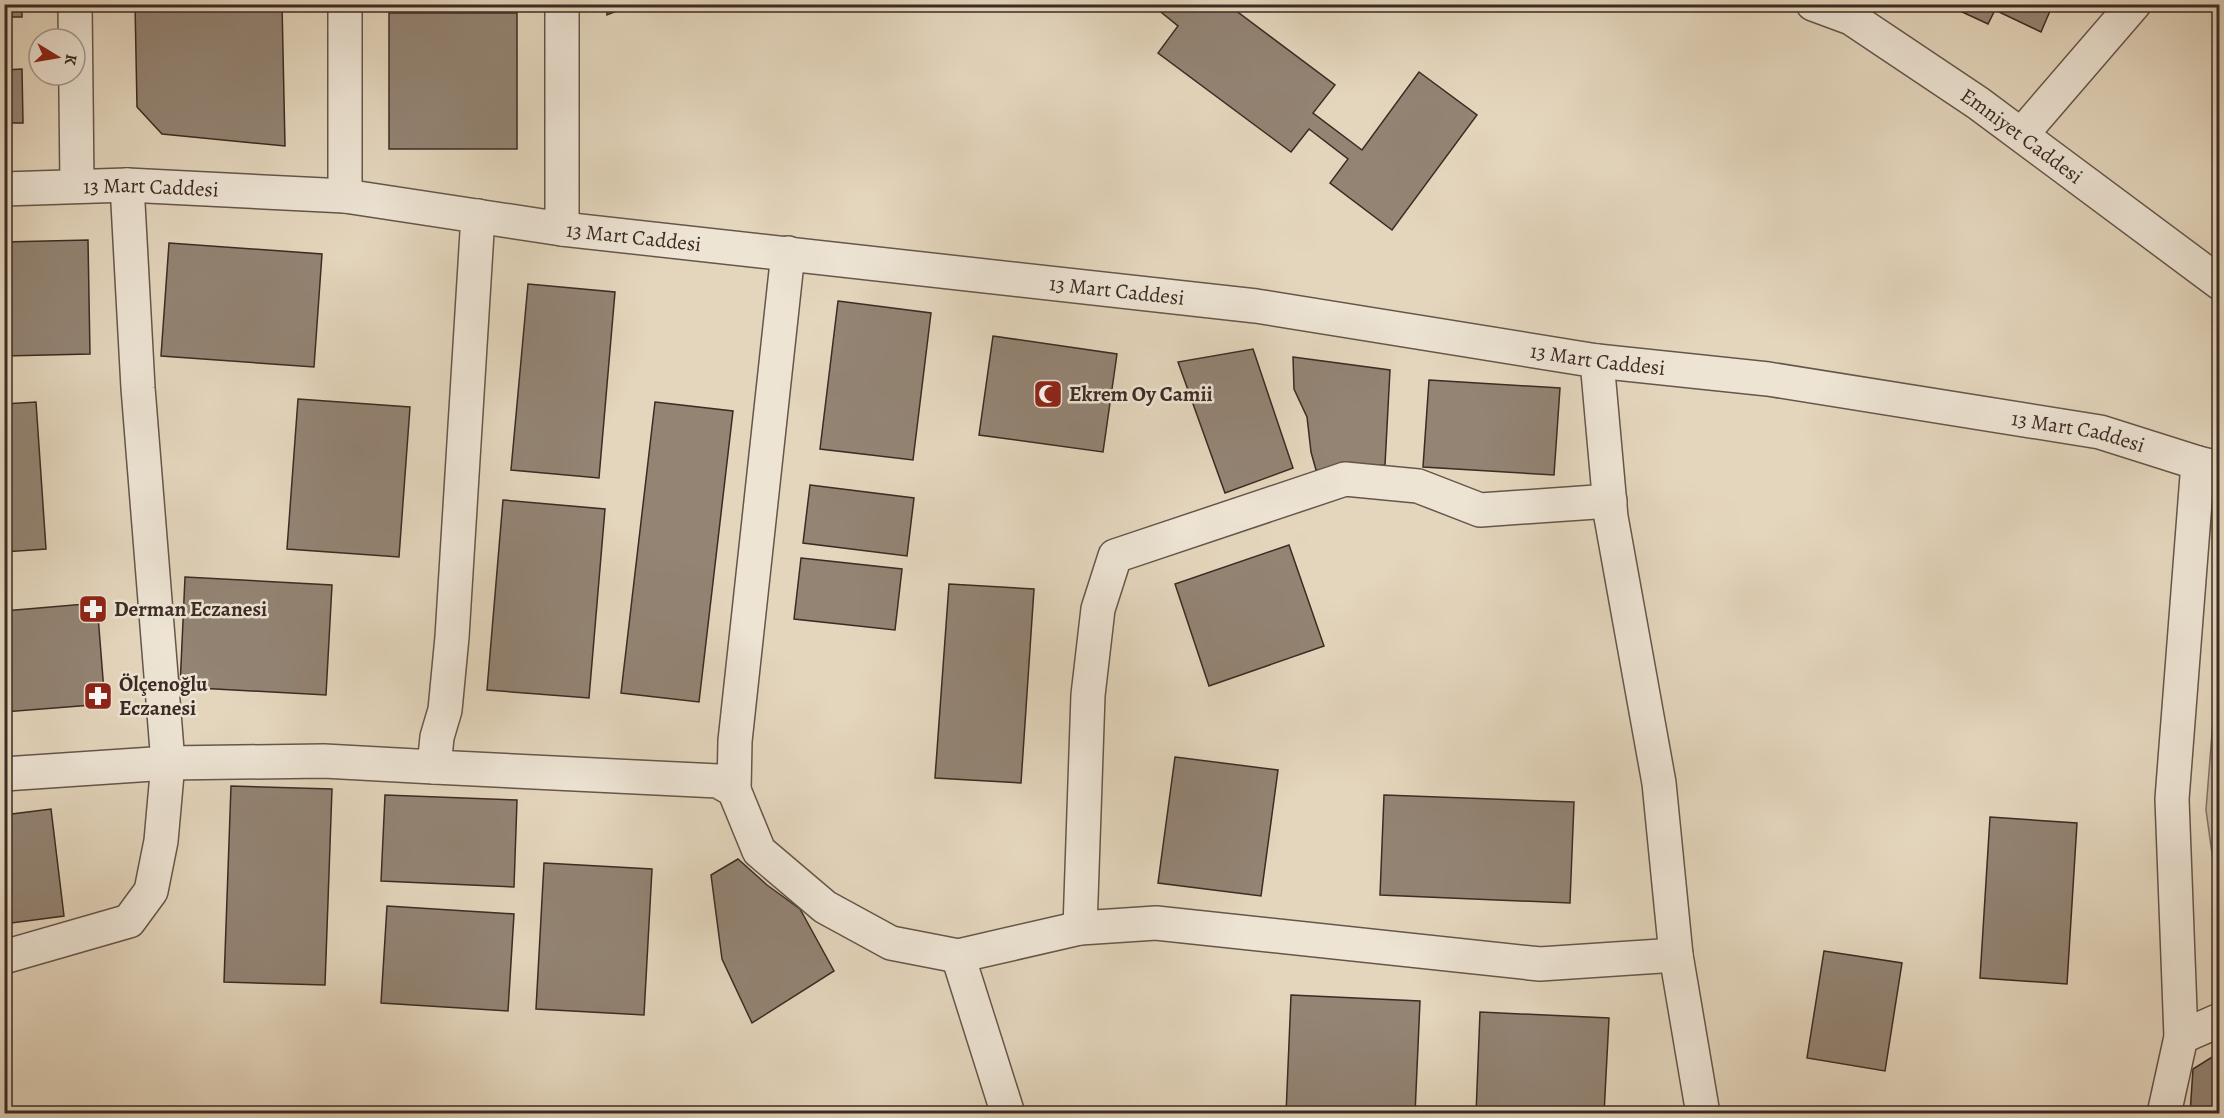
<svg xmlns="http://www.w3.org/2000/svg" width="2224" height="1118" viewBox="0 0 2224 1118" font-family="Alegreya,serif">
<rect width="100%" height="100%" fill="#e4d6bd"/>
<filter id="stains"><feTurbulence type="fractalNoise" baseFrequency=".00333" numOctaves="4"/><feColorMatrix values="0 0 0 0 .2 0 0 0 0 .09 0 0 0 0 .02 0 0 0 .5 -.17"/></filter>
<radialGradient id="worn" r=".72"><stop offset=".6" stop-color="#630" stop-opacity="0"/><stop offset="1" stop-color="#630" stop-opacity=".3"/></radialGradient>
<polygon fill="#c7b9a3" stroke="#827264" stroke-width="1.5" points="2214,708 2220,709 2219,904 2206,810"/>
<g fill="#938474" stroke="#3c2b24" stroke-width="1.5">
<rect x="4" y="4" width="18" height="13"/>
<polygon points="135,4 282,4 285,146 162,134 137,107"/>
<polygon points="607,4 634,4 607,15"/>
<polygon points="1151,4 1227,4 1335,85 1313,113 1362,150 1419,72 1477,115 1392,230 1330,183 1348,159 1309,129 1291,152 1158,53 1178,26"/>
<polygon points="1945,4 2053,4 2041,32 1995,10 1988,24"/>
<rect x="389" y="13" width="128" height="136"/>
<polygon points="22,69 23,123 4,123 4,70"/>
<polygon points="88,240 90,354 4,356 4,242"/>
<polygon points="169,243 322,254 314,367 161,356"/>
<polygon points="528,284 615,292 599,478 511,470"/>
<polygon points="838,301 931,313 913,460 820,449"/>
<polygon points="993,336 1117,354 1103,452 979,435"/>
<polygon points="1253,349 1293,468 1225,493 1178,362"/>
<polygon points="1293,357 1390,370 1385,465 1316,470 1311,452 1307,417 1294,389"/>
<polygon points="1429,380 1560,388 1554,475 1423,467"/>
<polygon points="298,399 410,407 399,557 287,549"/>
<polygon points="36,402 46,549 4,552 4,404"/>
<polygon points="655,402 733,411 699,702 621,693"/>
<polygon points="810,485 914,498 907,556 803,543"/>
<polygon points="503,500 605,509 589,698 487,690"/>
<polygon points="1289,545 1324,646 1209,686 1175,584"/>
<polygon points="801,558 902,569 895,630 794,619"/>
<polygon points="185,577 332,585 326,695 180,687"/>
<polygon points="949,584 1034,589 1021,783 935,778"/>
<polygon points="97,603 105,704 4,712 4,611"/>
<polygon points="1175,757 1278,770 1261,896 1158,883"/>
<polygon points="231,786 332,789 325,985 224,982"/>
<polygon points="385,795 517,800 514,887 381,881"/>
<polygon points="1384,795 1574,802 1570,903 1380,895"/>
<polygon points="51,809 64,916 4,924 4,815"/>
<polygon points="1990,817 2077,823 2067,984 1980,978"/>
<polygon points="738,859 767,885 800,909 834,971 752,1023 722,959 711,875"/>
<polygon points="544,863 652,869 644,1015 536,1009"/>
<polygon points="387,906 514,914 508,1011 381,1003"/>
<polygon points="1824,951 1902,963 1885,1071 1807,1058"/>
<polygon points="1291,995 1420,1001 1415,1114 1286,1114"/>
<polygon points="1480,1012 1609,1018 1604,1114 1476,1114"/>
<polygon points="2220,1052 2220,1114 2190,1114 2193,1069"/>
</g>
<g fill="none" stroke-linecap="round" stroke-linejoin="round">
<g stroke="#66564a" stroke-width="36">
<g id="minor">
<polyline points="75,4 77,185"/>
<polyline points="345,4 345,196"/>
<path id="s1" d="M1813 4 1851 18 1978 103 2220 283"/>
<polyline points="2022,134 2134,4"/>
<path id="s2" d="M4 189 127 185 345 196 562 229 1256 306 1597 361 1768 379 2100 432 2198 463 2220 468"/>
<polyline points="562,229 562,4"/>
<polyline points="1597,361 1611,517 1659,783 1676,955 1703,1114"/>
<polyline points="434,767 718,781 734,790 759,851 825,907 891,943 958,956 1080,928 1156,923 1540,964 1676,955"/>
<polyline points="4,774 168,763 324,761 434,767 437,737 445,710 452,637 478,216"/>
<polyline points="734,790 735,741 788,253"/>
<polyline points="1080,928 1088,695 1098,609 1115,556 1345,479 1418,486 1480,510 1610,501"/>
<polyline points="958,956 1008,1114"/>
<polyline points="4,957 129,921 151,891 161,841 168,763 138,388 127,185"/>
<polyline points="2181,1037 2220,1020"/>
<polyline points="2164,1114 2181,1037 2172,799 2198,463"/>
</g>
</g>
<use href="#minor" stroke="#ede4d4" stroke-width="33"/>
</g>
<defs>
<g id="mosque-square" transform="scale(1.5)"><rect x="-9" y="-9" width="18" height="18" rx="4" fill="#8f2418" stroke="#ede4d4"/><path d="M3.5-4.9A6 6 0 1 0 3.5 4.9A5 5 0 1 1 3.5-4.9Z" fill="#fff"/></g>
<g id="pharmacy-square" transform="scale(1.5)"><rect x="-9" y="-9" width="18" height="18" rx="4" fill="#8f2418" stroke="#ede4d4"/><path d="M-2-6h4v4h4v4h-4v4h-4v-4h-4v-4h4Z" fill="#fff"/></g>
</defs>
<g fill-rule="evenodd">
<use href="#mosque-square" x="1048" y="394"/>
<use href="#pharmacy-square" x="93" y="609"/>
<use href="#pharmacy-square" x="98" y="696"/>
</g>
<g text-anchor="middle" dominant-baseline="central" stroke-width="5" stroke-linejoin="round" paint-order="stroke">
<g font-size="21" fill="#3c2b24" stroke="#ede4d4">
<text stroke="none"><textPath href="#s1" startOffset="248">Emniyet Caddesi</textPath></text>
<text stroke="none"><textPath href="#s2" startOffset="147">13 Mart Caddesi</textPath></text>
<text stroke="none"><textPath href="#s2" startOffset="633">13 Mart Caddesi</textPath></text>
<text stroke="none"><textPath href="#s2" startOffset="1119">13 Mart Caddesi</textPath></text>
<text stroke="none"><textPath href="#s2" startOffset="1605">13 Mart Caddesi</textPath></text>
<text stroke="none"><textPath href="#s2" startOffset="2091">13 Mart Caddesi</textPath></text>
</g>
<g font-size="21" font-weight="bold" fill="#3c2b24" stroke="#ede4d4" text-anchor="start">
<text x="1069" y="394">Ekrem Oy Camii</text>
<text x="114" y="609">Derman Eczanesi</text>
<text x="119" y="684">Ölçenoğlu<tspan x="119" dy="24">Eczanesi</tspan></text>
</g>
</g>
<rect width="2224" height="1118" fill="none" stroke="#e4d6bd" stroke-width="24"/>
<rect x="6" y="6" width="2212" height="1106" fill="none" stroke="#3c2b24" stroke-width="3"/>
<rect x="12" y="12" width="2200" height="1094" fill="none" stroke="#3c2b24" stroke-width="1.5"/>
<g transform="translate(57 57) rotate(101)"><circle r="28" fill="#ede4d4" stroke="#a69a8e" stroke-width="1.5"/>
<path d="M0-4.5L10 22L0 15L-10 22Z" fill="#8f2418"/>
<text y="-9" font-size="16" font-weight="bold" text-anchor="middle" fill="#3c2b24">K</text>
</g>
<rect width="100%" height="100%" filter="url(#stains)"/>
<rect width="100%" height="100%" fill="url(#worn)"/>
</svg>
